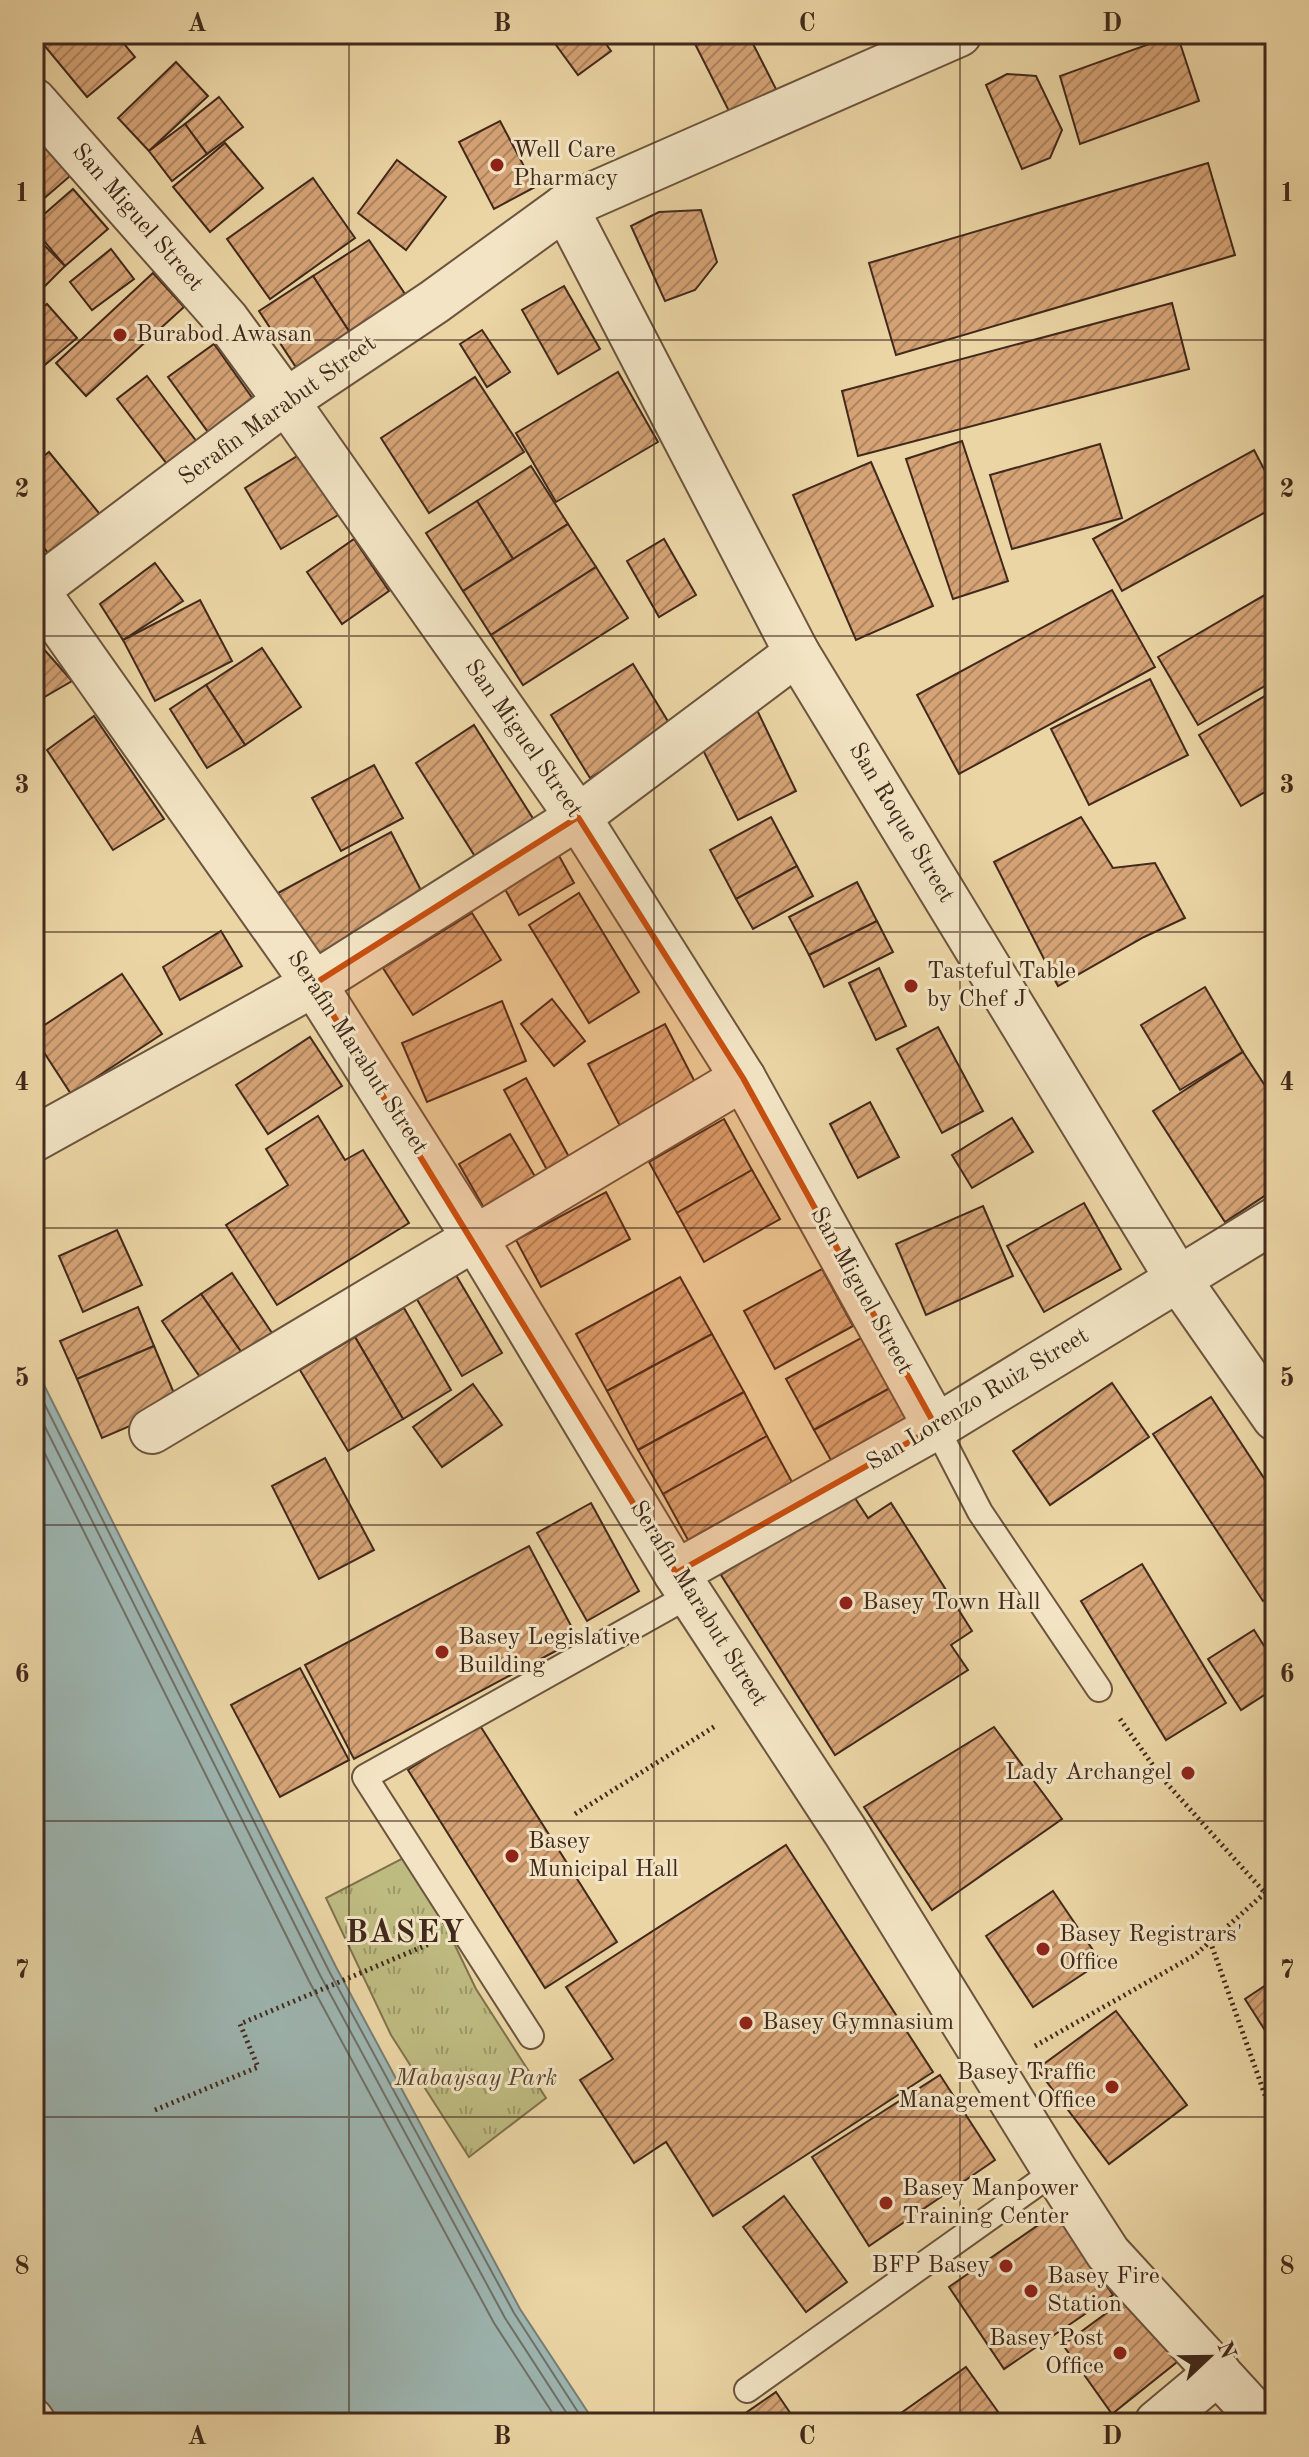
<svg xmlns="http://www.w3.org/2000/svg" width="1309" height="2457" viewBox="0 0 1309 2457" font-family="'Old Standard TT',serif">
<defs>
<pattern id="park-tufts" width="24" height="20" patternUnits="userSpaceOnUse" patternTransform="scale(2)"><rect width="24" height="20" fill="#bebb81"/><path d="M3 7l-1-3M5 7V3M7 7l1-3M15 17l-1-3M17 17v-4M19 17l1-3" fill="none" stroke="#9c9869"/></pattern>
<pattern id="building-hatch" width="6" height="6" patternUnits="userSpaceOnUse" patternTransform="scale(2)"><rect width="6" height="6" fill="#d5a376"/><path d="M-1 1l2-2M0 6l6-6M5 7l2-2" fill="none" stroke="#ae8560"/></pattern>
</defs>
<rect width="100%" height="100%" fill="#ebd5a4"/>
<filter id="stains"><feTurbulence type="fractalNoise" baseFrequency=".0025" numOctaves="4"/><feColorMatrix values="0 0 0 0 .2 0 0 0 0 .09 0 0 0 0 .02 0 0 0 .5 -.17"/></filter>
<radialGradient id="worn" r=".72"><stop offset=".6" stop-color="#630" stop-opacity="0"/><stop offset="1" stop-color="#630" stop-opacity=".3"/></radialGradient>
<polygon fill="url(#park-tufts)" stroke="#80724e" stroke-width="2" points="411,1854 476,1989 546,2098 469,2157 391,2035 326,1898"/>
<polygon fill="#9db6b2" stroke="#787e76" stroke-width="2" points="34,1365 336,1967 520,2309 595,2423 34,2423"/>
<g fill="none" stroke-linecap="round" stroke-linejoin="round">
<g stroke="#6f7067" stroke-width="2">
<polyline points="34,1383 329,1971 514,2313 585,2423"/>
<polyline points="34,1405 320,1975 505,2318 573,2423"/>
<polyline points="34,1432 309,1981 494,2323 559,2423"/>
</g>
</g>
<g fill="url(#building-hatch)" stroke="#41291c" stroke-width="2">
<polygon points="44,34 116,34 135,57 87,97 39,39"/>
<polygon points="548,34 599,34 611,51 578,75"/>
<polygon points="690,34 748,34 781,99 735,123"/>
<polygon points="1177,34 1199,101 1080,144 1060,76"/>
<polygon points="176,62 208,96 149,151 118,118"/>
<polygon points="1007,74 1036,76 1062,130 1050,158 1022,169 986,85"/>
<polygon points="219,97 243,127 207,154 185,124"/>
<polygon points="500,121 535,187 494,209 459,142"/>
<polygon points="185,124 207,154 172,181 149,151"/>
<polygon points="48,137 77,170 34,207 34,150"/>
<polygon points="225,143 263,188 210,232 173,187"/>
<polygon points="397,160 446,197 406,250 358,213"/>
<polygon points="1208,163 1235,255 896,355 869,263"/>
<polygon points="313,178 355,238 270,299 227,239"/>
<polygon points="73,189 108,229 65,266 34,229 34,223"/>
<polygon points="701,210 717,262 695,290 665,301 631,226 659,212"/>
<polygon points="34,235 65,266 34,297"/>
<polygon points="369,240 413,306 356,342 313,276"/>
<polygon points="111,249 134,279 92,310 70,282"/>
<polygon points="153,273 184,307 86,396 56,363"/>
<polygon points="313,276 356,342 303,378 259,311"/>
<polygon points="564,286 600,349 558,374 522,310"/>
<polygon points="1172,303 1189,369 858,456 842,391"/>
<polygon points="47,304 77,338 34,374 34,315"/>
<polygon points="482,330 510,372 487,387 460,344"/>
<polygon points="214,344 253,399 208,432 168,377"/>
<polygon points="618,372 658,442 556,502 516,433"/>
<polygon points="147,376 197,442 167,464 117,399"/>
<polygon points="475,377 524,452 429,513 381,438"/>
<polygon points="962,441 1008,581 953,599 906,459"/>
<polygon points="1100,444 1122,518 1012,549 990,475"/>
<polygon points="1254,450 1275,490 1275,507 1122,591 1093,539"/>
<polygon points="49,452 103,518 53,559 34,536 34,464"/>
<polygon points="304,452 340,514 281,549 245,488"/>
<polygon points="871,462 933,606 856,640 793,495"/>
<polygon points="531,466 568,524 513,559 477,501"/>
<polygon points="477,501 513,559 463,591 426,533"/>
<polygon points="568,524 596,567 491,635 463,591"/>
<polygon points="354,539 389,591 342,624 307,572"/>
<polygon points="664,539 696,595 659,617 627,561"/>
<polygon points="155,563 183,601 123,640 100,604"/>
<polygon points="596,567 628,618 523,685 491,635"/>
<polygon points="1275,589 1275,680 1198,725 1158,657"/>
<polygon points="1112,590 1155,667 959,774 917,695"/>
<polygon points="200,600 232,661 155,701 123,640"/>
<polygon points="34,638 72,681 34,703"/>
<polygon points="262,648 301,707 245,745 206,685"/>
<polygon points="633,664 672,728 590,778 551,715"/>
<polygon points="1150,679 1188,755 1089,805 1051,729"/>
<polygon points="206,685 245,745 207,768 170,709"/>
<polygon points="1275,690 1275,786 1241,806 1199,735"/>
<polygon points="757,710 796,791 738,820 698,740"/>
<polygon points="94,716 164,819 113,850 47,750"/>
<polygon points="474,725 534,820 476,858 416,763"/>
<polygon points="374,765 403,818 341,851 312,798"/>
<polygon points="771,817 797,866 736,899 710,850"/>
<polygon points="1081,817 1113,868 1155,863 1185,918 1144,937 1058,986 994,862"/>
<polygon points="391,832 426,900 314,960 278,893"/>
<polygon points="553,845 574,883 519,915 498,876"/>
<polygon points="797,866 813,896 753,929 736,899"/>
<polygon points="857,882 877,921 809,955 789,917"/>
<polygon points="579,893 639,992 589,1023 529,925"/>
<polygon points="472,913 501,960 413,1015 383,968"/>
<polygon points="877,921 893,952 824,987 809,955"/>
<polygon points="221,931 242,966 180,1000 163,967"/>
<polygon points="879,968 906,1026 876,1040 849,983"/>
<polygon points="122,974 162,1034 71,1094 34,1037 34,1032"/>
<polygon points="1205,987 1243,1052 1180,1090 1141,1025"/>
<polygon points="552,999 585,1041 554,1066 521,1024"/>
<polygon points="502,1001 526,1061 427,1102 402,1043"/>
<polygon points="665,1024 697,1086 620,1126 588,1064"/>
<polygon points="938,1027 983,1111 942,1133 897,1049"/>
<polygon points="310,1037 342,1086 268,1134 236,1085"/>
<polygon points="1243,1052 1275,1101 1275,1189 1225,1222 1153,1111"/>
<polygon points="526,1078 575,1168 553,1181 504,1090"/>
<polygon points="870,1102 899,1157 858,1178 830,1124"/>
<polygon points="318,1116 345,1160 363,1150 409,1223 277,1305 226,1225 288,1185 266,1149"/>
<polygon points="1012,1118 1033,1152 972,1188 952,1155"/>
<polygon points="724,1119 752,1170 677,1213 649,1162"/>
<polygon points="510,1134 544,1192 492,1222 459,1164"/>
<polygon points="752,1170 780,1219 704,1262 677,1213"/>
<polygon points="606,1192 630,1239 541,1287 516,1240"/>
<polygon points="1084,1203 1121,1269 1044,1312 1007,1246"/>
<polygon points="983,1206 1013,1276 926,1315 896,1244"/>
<polygon points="117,1230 142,1285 83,1312 59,1256"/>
<polygon points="447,1260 502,1353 462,1376 408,1284"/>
<polygon points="822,1269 853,1326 775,1369 744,1311"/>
<polygon points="232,1273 276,1339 246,1359 201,1294"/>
<polygon points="680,1277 712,1334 607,1391 576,1334"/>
<polygon points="201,1294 246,1359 206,1386 162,1321"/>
<polygon points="138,1307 154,1346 77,1379 60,1341"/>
<polygon points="404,1308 451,1390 403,1419 355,1337"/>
<polygon points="712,1334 744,1392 638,1450 607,1391"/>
<polygon points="355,1337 403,1419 348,1451 300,1370"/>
<polygon points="861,1338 890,1388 814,1430 786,1379"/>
<polygon points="154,1346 179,1405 102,1438 77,1379"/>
<polygon points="1112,1383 1149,1437 1050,1505 1013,1451"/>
<polygon points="473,1384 502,1425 442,1467 413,1427"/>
<polygon points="890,1388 911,1427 836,1469 814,1430"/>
<polygon points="744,1392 767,1436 663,1494 638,1450"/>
<polygon points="1211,1397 1275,1495 1275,1594 1263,1601 1153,1434"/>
<polygon points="767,1436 792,1482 688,1540 663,1494"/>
<polygon points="325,1458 374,1550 319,1579 272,1486"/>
<polygon points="851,1492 868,1518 891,1503 972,1631 951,1645 968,1670 835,1755 721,1575"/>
<polygon points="591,1503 639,1591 587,1621 537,1533"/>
<polygon points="529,1546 578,1639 354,1759 305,1665"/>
<polygon points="1142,1564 1226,1703 1166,1740 1081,1601"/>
<polygon points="1254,1630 1275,1663 1275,1688 1241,1710 1208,1659"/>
<polygon points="300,1668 349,1760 280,1797 231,1705"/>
<polygon points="479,1724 617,1942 545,1988 408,1770"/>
<polygon points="994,1727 1062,1819 932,1910 864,1807"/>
<polygon points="786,1845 933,2072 713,2216 666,2142 634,2163 580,2080 613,2059 566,1987"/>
<polygon points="1053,1891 1101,1962 1033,2007 986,1936"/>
<polygon points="1275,1979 1275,2046 1245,1999"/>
<polygon points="1116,2011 1187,2105 1109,2164 1037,2069"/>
<polygon points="940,2075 995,2160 869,2246 812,2157"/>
<polygon points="784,2196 847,2282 806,2312 743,2227"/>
<polygon points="1057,2212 1113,2295 1004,2369 949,2287"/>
<polygon points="1127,2298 1177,2362 1112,2414 1063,2345"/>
<polygon points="966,2367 1006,2423 887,2423"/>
<polygon points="776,2392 797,2423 731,2423"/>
</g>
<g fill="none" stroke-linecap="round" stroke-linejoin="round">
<g stroke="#6c543e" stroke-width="28">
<g id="service">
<polyline points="936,1427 980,1512 1099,1689"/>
<polyline points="531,2036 365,1777 690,1595"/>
<polyline points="747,2390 1055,2171"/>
</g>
</g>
<g stroke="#6c543e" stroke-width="40">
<polyline id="pedestrian" points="34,2417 38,2423"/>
</g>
<g stroke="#6c543e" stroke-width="48">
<g id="minor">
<polyline points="565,207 797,653 1178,1279 1275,1418"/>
<polyline points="286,401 578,817 743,1078 936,1427"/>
<polyline points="34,1139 314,984 578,817 797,653"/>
<polyline points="152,1431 743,1078"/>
<polyline points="676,1573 936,1427 1275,1220"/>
<polyline points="1157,2423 1218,2372"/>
</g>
</g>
<g stroke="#6c543e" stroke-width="48">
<g id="tertiary">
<polyline points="959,34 565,207 434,302 286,401 36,590 314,984 476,1240 676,1573 845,1831 1055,2171 1108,2253 1264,2423"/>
<polyline points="34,101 226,319 286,401"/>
</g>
</g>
<g stroke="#41291c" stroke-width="5" stroke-dasharray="2 4" stroke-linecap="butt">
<polyline points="1120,1719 1162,1778 1265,1893 1275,1887"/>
<polyline points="575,1814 717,1725"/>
<polyline points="1210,1941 1275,2123"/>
<polyline points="1035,2046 1195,1955 1265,1893"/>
<polyline points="155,2110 258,2067 240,2024 429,1944"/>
</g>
<use href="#service" stroke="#f2e4c4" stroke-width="24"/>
<use href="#pedestrian" stroke="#f2e4c4" stroke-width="36"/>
<use href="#minor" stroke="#f2e4c4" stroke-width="44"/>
<use href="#tertiary" stroke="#f2e4c4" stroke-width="44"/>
</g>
<path fill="#c74f0f" fill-opacity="0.2" stroke="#c74f0f" stroke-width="6" stroke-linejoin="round" d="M578 817 743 1078 936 1427 676 1573 314 984Z"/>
<path fill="none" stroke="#41291c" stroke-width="2" stroke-opacity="0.55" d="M349 34V2423M654 34V2423M960 34V2423M34 340H1275M34 636H1275M34 932H1275M34 1228H1275M34 1525H1275M34 1821H1275M34 2117H1275"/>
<g fill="#8f2418" stroke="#f2e4c4" stroke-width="3">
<circle cx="497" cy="165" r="8"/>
<circle cx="120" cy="335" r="8"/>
<circle cx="911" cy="986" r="8"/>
<circle cx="846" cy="1603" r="8"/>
<circle cx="442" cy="1652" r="8"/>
<circle cx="1188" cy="1773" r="8"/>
<circle cx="512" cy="1856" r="8"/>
<circle cx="1043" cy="1949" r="8"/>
<circle cx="746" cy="2023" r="8"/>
<circle cx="1112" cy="2087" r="8"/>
<circle cx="886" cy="2203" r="8"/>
<circle cx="1006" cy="2266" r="8"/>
<circle cx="1031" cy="2291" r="8"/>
<circle cx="1120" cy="2353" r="8"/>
</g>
<g text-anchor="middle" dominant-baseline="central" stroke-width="6" stroke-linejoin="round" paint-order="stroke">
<g font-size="24" fill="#41291c" stroke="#f2e4c4" text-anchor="start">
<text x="513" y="151">Well Care<tspan x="513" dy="28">Pharmacy</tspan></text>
<text x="136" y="335">Burabod Awasan</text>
<text x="927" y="972">Tasteful Table<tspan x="927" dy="28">by Chef J</tspan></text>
<text x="862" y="1603">Basey Town Hall</text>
<text x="458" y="1638">Basey Legislative<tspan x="458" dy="28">Building</tspan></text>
<text x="1172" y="1773" text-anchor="end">Lady Archangel</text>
<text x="528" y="1842">Basey<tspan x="528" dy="28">Municipal Hall</tspan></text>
<text x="1059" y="1935">Basey Registrars'<tspan x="1059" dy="28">Office</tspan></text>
<text x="762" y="2023">Basey Gymnasium</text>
<text x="1096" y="2073" text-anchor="end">Basey Traffic<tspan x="1096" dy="28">Management Office</tspan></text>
<text x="902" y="2189">Basey Manpower<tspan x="902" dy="28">Training Center</tspan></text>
<text x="990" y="2266" text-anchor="end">BFP Basey</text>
<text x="1047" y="2277">Basey Fire<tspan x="1047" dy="28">Station</tspan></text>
<text x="1104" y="2339" text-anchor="end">Basey Post<tspan x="1104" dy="28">Office</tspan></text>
</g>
<g font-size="24" fill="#41291c" stroke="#f2e4c4">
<text transform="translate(137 218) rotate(49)">San Miguel Street</text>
<text transform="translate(278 411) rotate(-36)">Serafin Marabut Street</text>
<text transform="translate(523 739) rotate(55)">San Miguel Street</text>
<text transform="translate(901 823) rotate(59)">San Roque Street</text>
<text transform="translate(357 1053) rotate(57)">Serafin Marabut Street</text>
<text transform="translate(861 1291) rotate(61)">San Miguel Street</text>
<text transform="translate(978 1400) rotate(-31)">San Lorenzo Ruiz Street</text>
<text transform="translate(698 1604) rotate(58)">Serafin Marabut Street</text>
</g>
<g font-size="24" font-style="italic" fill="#5a4630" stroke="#f2e4c4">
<text x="476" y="2079">Mabaysay Park</text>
</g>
<g font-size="32" font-weight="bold" letter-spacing="2" fill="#41291c" stroke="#f2e4c4">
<text x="406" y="1934">BASEY</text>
</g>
</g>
<rect width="1309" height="2457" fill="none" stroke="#ebd5a4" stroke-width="88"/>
<g transform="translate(1209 2357) rotate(68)" stroke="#f2e4c4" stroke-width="6" paint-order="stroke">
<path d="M0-6L14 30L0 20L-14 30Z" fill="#41291c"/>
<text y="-12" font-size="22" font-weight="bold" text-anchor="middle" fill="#41291c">N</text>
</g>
<rect x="44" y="44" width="1221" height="2369" fill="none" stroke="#41291c" stroke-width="3"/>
<g font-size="26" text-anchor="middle" font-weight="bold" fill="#41291c">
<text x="197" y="31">A</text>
<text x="502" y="31">B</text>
<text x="807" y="31">C</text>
<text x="1112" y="31">D</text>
<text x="22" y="201">1</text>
<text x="1287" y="201">1</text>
<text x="22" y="497">2</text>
<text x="1287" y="497">2</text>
<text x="22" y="793">3</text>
<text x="1287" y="793">3</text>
<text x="22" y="1090">4</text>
<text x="1287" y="1090">4</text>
<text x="22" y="1386">5</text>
<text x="1287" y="1386">5</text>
<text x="22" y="1682">6</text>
<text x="1287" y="1682">6</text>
<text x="22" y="1978">7</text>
<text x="1287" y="1978">7</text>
<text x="22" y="2274">8</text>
<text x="1287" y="2274">8</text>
<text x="197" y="2444">A</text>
<text x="502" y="2444">B</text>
<text x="807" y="2444">C</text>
<text x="1112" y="2444">D</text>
</g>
<rect width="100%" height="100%" filter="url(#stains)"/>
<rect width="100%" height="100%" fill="url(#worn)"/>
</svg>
